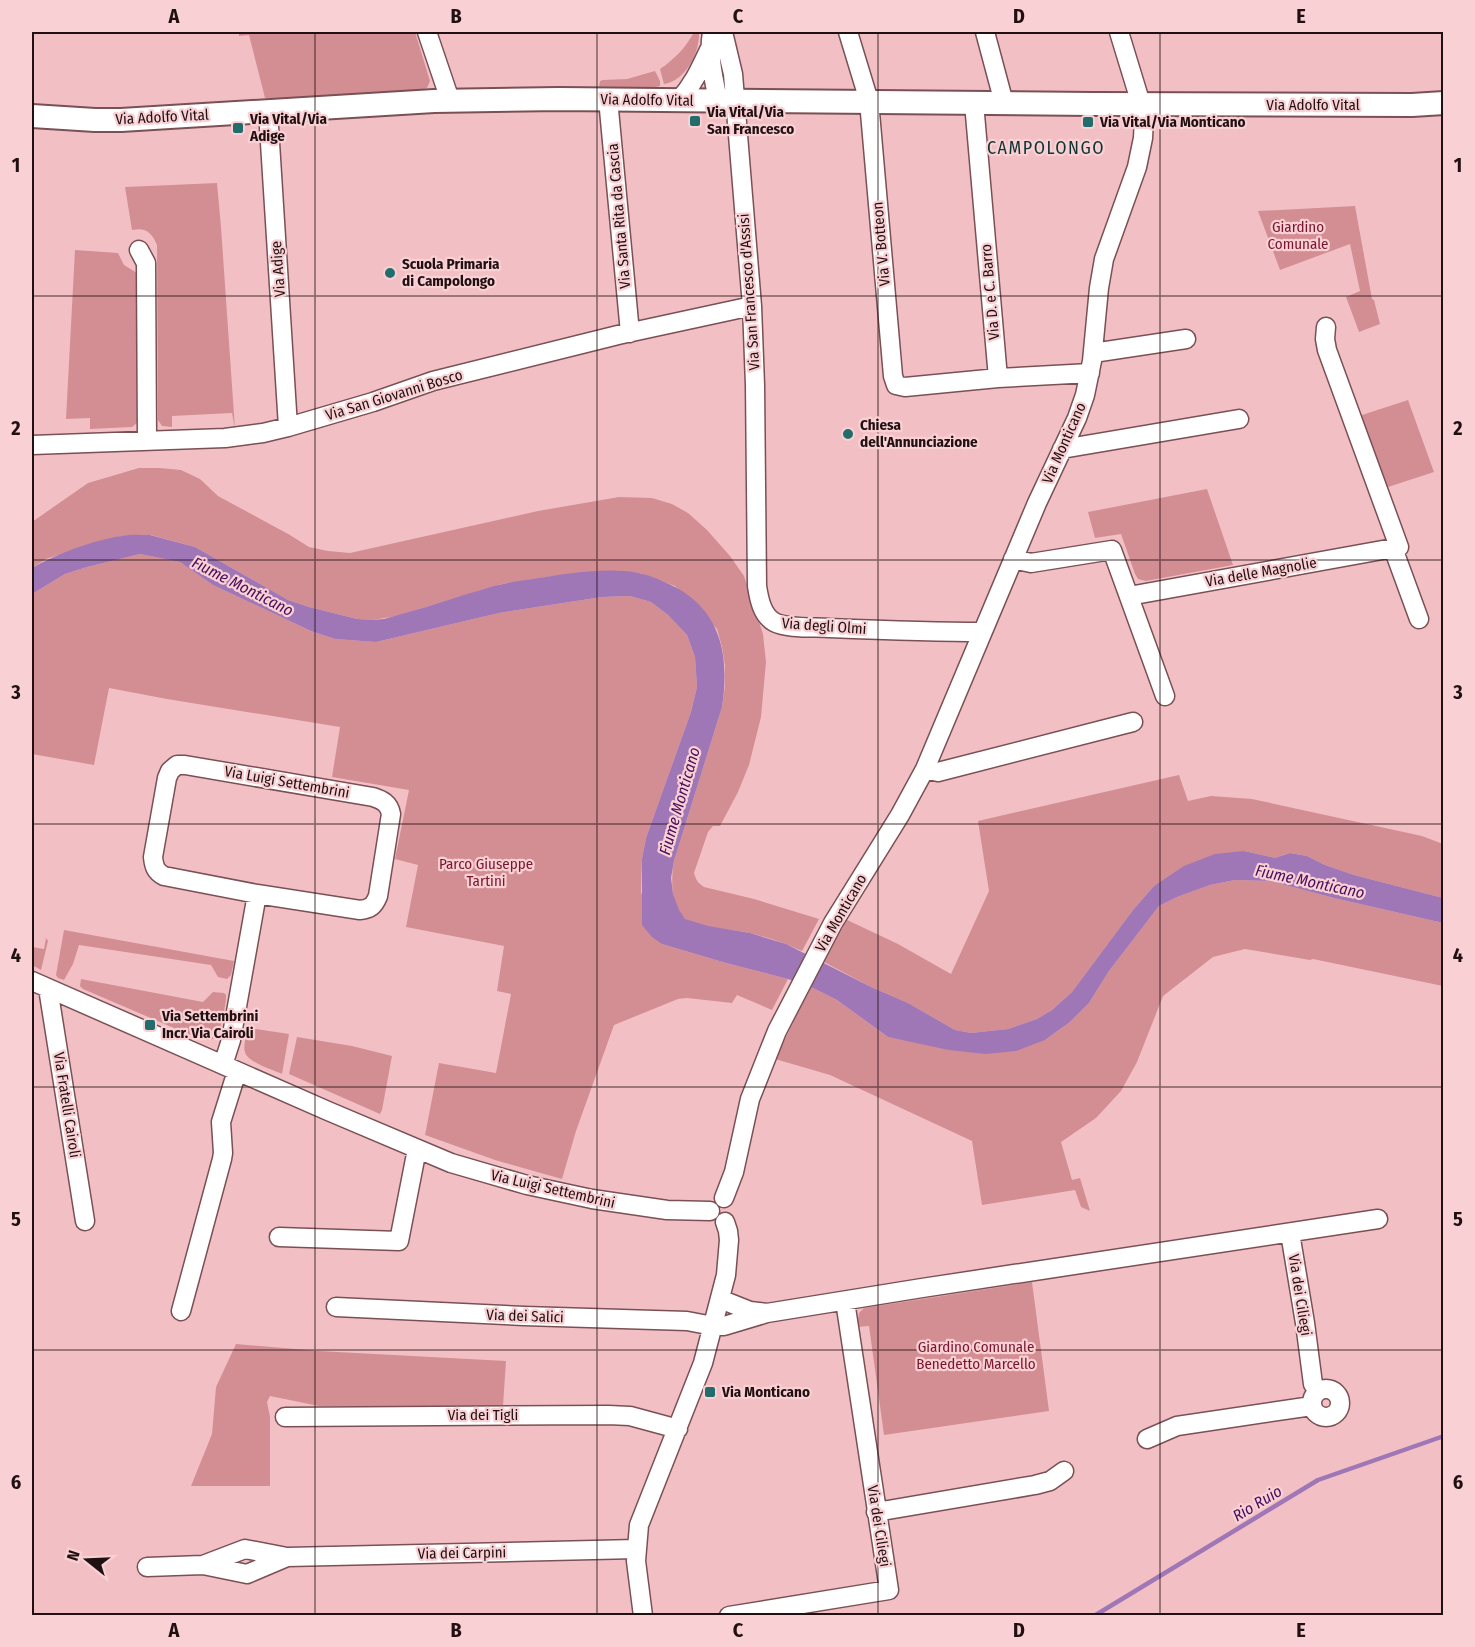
<svg xmlns="http://www.w3.org/2000/svg" width="1475" height="1647" viewBox="0 0 1475 1647" font-family="'Fira Sans Condensed',sans-serif">
  <style>
    .green { fill: #d38e94 }
    .water { fill: #9f76b6 }
    .lines { fill: none; stroke-linecap: round; stroke-linejoin: round }
    .stream { stroke: #9f76b6; stroke-width: 4.5 }
    .minor-casing { stroke: #7a5054; stroke-width: 21 }
    .tertiary-casing { stroke: #7a5054; stroke-width: 26 }
    .minor { stroke: #fff; stroke-width: 18 }
    .tertiary { stroke: #fff; stroke-width: 22 }
    .grid { fill: none; stroke: #211012; stroke-width: 1.5; stroke-opacity: 0.55 }
    .poi-dot { fill: #226d6c; stroke: #f9d0d3; stroke-width: 2 }
    .labels { text-anchor: middle; stroke-width: 4.5; stroke-linejoin: round; paint-order: stroke }
    .street-label { font-size: 15px; fill: #211012; stroke: #f9d0d3 }
    .poi-label { font-size: 15px; font-weight: bold; fill: #211012; stroke: #f9d0d3; text-anchor: start }
    .park-label { font-size: 15px; fill: #79152e; stroke: #f9d0d3 }
    .water-label { font-size: 16px; font-style: italic; fill: #450d5c; stroke: #f9d0d3 }
    .quarter-label { font-size: 18px; letter-spacing: 1.5px; fill: #0f3232; stroke: #f9d0d3 }
    .neatline { fill: none; stroke: #211012; stroke-width: 2 }
    .grid-label { font-size: 20px; text-anchor: middle; font-weight: bold; fill: #211012 }
  </style>
  <rect width="100%" height="100%" fill="#f2c0c4"/>
  <path class="green" d="M239,32H415L430,81L427,88L421,90L271,99L265,98L249,35L239,36Z
    M694,32H699C700,52 686,81 664,84L660,69C675,59 686,47 694,32Z
    M655,71L660,81V86L655,87H599L600,81L603,80L627,79Z
    M217,183L221,227L235,429L232,413L172,416V427L162,426L158,420L157,245C152,233 146,227 132,230L125,187Z
    M1355,206L1372,299L1374,300L1380,324L1359,332L1346,297L1360,291L1350,244L1280,270L1258,211Z
    M75,250L118,253L124,265L137,273L138,419L137,423L132,427L90,429V418L66,419Z
    M1408,400L1434,472L1385,488L1359,416Z
    M139,468H160L181,470L200,479L218,496L290,535L309,547L328,551L350,553L538,511L619,497L652,498L672,504L688,513L707,530L730,556L744,576L763,634L766,662L761,717L749,765L738,792L720,826H713L708,832L694,873C696,880 698,883 704,887L754,899L819,919L802,951C785,943 767,937 749,933C733,929 697,928 685,919C670,908 671,877 674,861L722,707L725,686V666L722,647L717,629L675,586L640,573L606,571L561,575L502,584L396,616L373,620L357,619L309,607L288,600L195,547L151,535L122,536L102,541L46,559L32,568V522L88,483Z
    M1207,489L1233,565L1146,581L1138,579L1135,574L1121,534L1095,538L1088,512Z
    M140,554L180,562L213,585L311,631L335,639L376,642L499,613L602,597L630,596L651,602L668,615L687,635L695,657L697,687L691,712L646,838L642,859L641,892L662,944L726,963L788,979L772,1010L737,995L732,1003L687,998L678,999L614,1025L576,1131L562,1179L495,1160L425,1135L439,1063L496,1073L511,994L497,991L504,946L406,927L418,865L395,859L409,790L332,777L340,727L167,699L109,688L94,765L32,754V594L65,574L87,567Z
    M1179,775L1188,801L1211,796L1252,799L1422,836L1443,844V898L1354,875L1325,865L1307,856L1290,853L1275,858L1244,851L1154,886L1133,910L1072,992L1052,1010L1037,1019L1008,1029L971,1033L955,1030L908,1003L871,987L824,962L845,919L898,944L951,974L989,891L978,821Z
    M1235,880L1270,881L1334,898L1443,923V986L1313,959L1310,960L1245,949L1213,957L1163,996L1137,1062L1121,1091L1096,1118L1061,1142L1072,1180L1080,1178L1090,1211L1081,1207L1075,1190L982,1205L972,1141L830,1075L775,1059L811,987L837,1000L888,1037L905,1040H1045L1070,1022L1089,1003L1109,971L1159,906L1177,897L1210,885Z
    M64,930L234,961L231,975L227,979L218,977L211,965L79,945L73,964L64,980L58,978L56,975Z
    M46,938L48,941L41,970L32,965V947L44,949Z
    M81,979L203,1002L213,992L224,993L226,995C226,1003 224,1012 222,1020C218,1039 214,1044 195,1037L83,989L80,986Z
    M256,1029L289,1034L282,1074C273,1070 247,1062 245,1052C243,1046 246,1038 247,1032Z
    M297,1037L352,1046L392,1056L382,1110L380,1114L289,1074Z
    M1032,1282L1049,1411L884,1435L869,1326L857,1327L859,1313L864,1308Z
    M236,1344L319,1351L506,1361L503,1406H319L270,1396L267,1402L270,1417V1486H191L212,1434L216,1387Z"/>
  <path class="water" d="M150,535L195,547L288,600L309,607L357,619L373,620L384,619C412,611 440,603 467,594C479,591 491,586 503,584C514,581 527,580 539,578C571,573 607,567 639,573C649,575 660,580 669,584C721,608 730,655 722,707L674,861L671,878L673,894L679,910L685,919L708,926L750,933L786,944L871,987L908,1003L955,1030L971,1033L1008,1029L1037,1019L1052,1010L1072,992L1133,910L1154,886L1184,866L1215,854L1244,851L1275,858L1290,853L1307,856L1325,865L1354,875L1443,898V923L1334,898L1270,881L1235,880L1210,885L1177,897L1159,906L1109,971L1089,1003L1070,1022L1045,1040L1016,1051L985,1054L949,1050L888,1037L837,1000L811,987L788,979L726,963L662,944L652,937L642,925V859L646,838L691,712L697,687L695,657L687,635L668,615L651,602L630,596L602,597L499,613L376,642L335,639L311,631L213,585L180,562L140,554L87,567L65,574L32,594V568C56,554 94,540 122,536C131,534 141,535 150,535Z"/>
  <g class="lines">
    <path class="stream" d="M1094,1616L1318,1480L1444,1436"/>
    <defs>
      <path id="minor" d="M427,32L450,100
        M712,32C708,56 713,76 718,100
        M723,32L733,74L752,306L755,385L757,586C759,599 762,615 774,622C787,629 814,627 829,628C880,630 931,632 982,632
        M848,32L869,101L893,376L896,385L905,387L998,378L974,103
        M985,32L1004,103
        M608,99L630,333
        M679,100C693,85 700,69 709,50
        M268,111L288,427
        M139,250L146,263L147,440
        M1093,353L1186,339
        M998,378L1090,373
        M32,445L225,438L263,433L288,427L373,402L433,381L618,335L752,306
        M1062,449L1239,419
        M1393,548L1419,619
        M1013,559L1031,563L1112,550L1165,696
        M1129,596L1399,547L1327,350L1325,339L1326,327
        M177,765H185L373,797C382,800 389,803 391,814L378,896C374,906 370,909 360,910L257,894L164,876C156,872 154,867 153,857L167,778L170,771Z
        M925,769L938,772L1133,722
        M32,981L328,1111L451,1163L527,1185L592,1199L667,1210L710,1211
        M48,988L85,1221
        M223,1065L231,1040L257,894
        M724,1198L734,1172L750,1099L777,1031L833,923L900,815L925,769L1037,503L1077,418L1085,395L1092,361L1099,288L1104,259L1137,167L1143,138L1144,118L1141,104L1119,32
        M1290,1233L1305,1323L1313,1384L1318,1391
        M279,1237L399,1241L417,1149
        M336,1307L524,1316L687,1321L713,1326H724L767,1313L750,1311L720,1299
        M181,1311L222,1159L223,1153L221,1122L237,1071
        M767,1313L922,1288L1378,1219
        M1312 1403a14 14 0 1 1 28 0a14 14 0 1 1-28 0Z
        M285,1417L608,1415L630,1416L678,1429
        M1147,1439L1177,1426L1312,1406
        M876,1512L1035,1485L1050,1481L1064,1471
        M287,1557L636,1549
        M147,1567L203,1565L247,1574L287,1557L245,1549L203,1565
        M643,1616L636,1561L639,1525L703,1363L726,1275L729,1240L728,1231L725,1222
        M729,1616L889,1590L845,1301"/>
      <path id="tertiary" d="M32,116L95,120H121L434,101L559,99L1093,104L1412,105L1444,103"/>
    </defs>
    <use href="#minor" class="minor-casing"/>
    <use href="#tertiary" class="tertiary-casing"/>
    <use href="#minor" class="minor"/>
    <use href="#tertiary" class="tertiary"/>
  </g>
  <path class="grid" d="M315,32V1616M597,32V1616M878,32V1616M1160,32V1616M32,296H1444M32,560H1444M32,824H1444M32,1087H1444M32,1350H1444"/>
  <g class="poi-dot">
    <rect x="689" y="115" width="12" height="12" rx="3"/>
    <rect x="1082" y="116" width="12" height="12" rx="3"/>
    <rect x="232" y="122" width="12" height="12" rx="3"/>
    <circle cx="390" cy="273" r="6"/>
    <circle cx="848" cy="434" r="6"/>
    <rect x="144" y="1019" width="12" height="12" rx="3"/>
    <rect x="704" y="1386" width="12" height="12" rx="3"/>
  </g>
  <g class="labels">
    <g class="street-label">
      <text transform="translate(647 100) rotate(1)" y="5">Via Adolfo Vital</text>
      <text x="1313" y="110">Via Adolfo Vital</text>
      <text transform="translate(162 117) rotate(-3)" y="5">Via Adolfo Vital</text>
      <text transform="translate(619 216) rotate(-95)" y="5">Via Santa Rita da Cascia</text>
      <text transform="translate(881 244) rotate(-95)" y="5">Via V. Botteon</text>
      <text transform="translate(278 269) rotate(-94)" y="5">Via Adige</text>
      <text transform="translate(749 292) rotate(-94)" y="5">Via San Francesco d'Assisi</text>
      <text transform="translate(990 292) rotate(-95)" y="5">Via D. e C. Barro</text>
      <text transform="translate(394 395) rotate(-17)" y="5">Via San Giovanni Bosco</text>
      <text transform="translate(1064 443) rotate(-66)" y="5">Via Monticano</text>
      <text transform="translate(1261 572) rotate(-10)" y="5">Via delle Magnolie</text>
      <text transform="translate(824 626) rotate(4)" y="5">Via degli Olmi</text>
      <text transform="translate(287 782) rotate(10)" y="5">Via Luigi Settembrini</text>
      <text transform="translate(841 913) rotate(-60)" y="5">Via Monticano</text>
      <text transform="translate(67 1105) rotate(81)" y="5">Via Fratelli Cairoli</text>
      <text transform="translate(553 1189) rotate(13)" y="5">Via Luigi Settembrini</text>
      <text transform="translate(1300 1295) rotate(81)" y="5">Via dei Ciliegi</text>
      <text transform="translate(525 1316) rotate(2)" y="5">Via dei Salici</text>
      <text x="483" y="1420">Via dei Tigli</text>
      <text transform="translate(879 1526) rotate(81)" y="5">Via dei Ciliegi</text>
      <text transform="translate(462 1553) rotate(-1)" y="5">Via dei Carpini</text>
    </g>
    <g class="poi-label">
      <text x="707" y="117">Via Vital/Via<tspan x="707" dy="17">San Francesco</tspan></text>
      <text x="250" y="124">Via Vital/Via<tspan x="250" dy="17">Adige</tspan></text>
      <text x="1100" y="127">Via Vital/Via Monticano</text>
      <text x="402" y="269">Scuola Primaria<tspan x="402" dy="17">di Campolongo</tspan></text>
      <text x="860" y="430">Chiesa<tspan x="860" dy="17">dell'Annunciazione</tspan></text>
      <text x="162" y="1021">Via Settembrini<tspan x="162" dy="17">Incr. Via Cairoli</tspan></text>
      <text x="722" y="1397">Via Monticano</text>
    </g>
    <g class="park-label">
      <text x="1298" y="232">Giardino<tspan x="1298" dy="17">Comunale</tspan></text>
      <text x="486" y="869">Parco Giuseppe<tspan x="486" dy="17">Tartini</tspan></text>
      <text x="976" y="1352">Giardino Comunale<tspan x="976" dy="17">Benedetto Marcello</tspan></text>
    </g>
    <g class="water-label">
      <text transform="translate(243 586) rotate(27)" y="6">Fiume Monticano</text>
      <text transform="translate(679 801) rotate(-74)" y="6">Fiume Monticano</text>
      <text transform="translate(1310 881) rotate(12)" y="6">Fiume Monticano</text>
      <text transform="translate(1257 1503) rotate(-31)" y="6">Rio Ruio</text>
    </g>
    <g class="quarter-label">
      <text x="1046" y="154">CAMPOLONGO</text>
    </g>
  </g>
  <rect width="1475" height="1647" fill="none" stroke="#f9d0d3" stroke-width="66"/>
  <g transform="translate(87 1560) rotate(288)" stroke="#f9d0d3" stroke-width="4.5" paint-order="stroke">
  <path d="M0-4.5L10 22L0 15L-10 22Z" fill="#211012"/>
  <text y="-9" font-size="16" font-weight="bold" text-anchor="middle" fill="#211012">N</text>
  </g>
  <rect x="33" y="33" width="1409" height="1581" class="neatline"/>
  <g class="grid-label">
    <text x="174" y="23">A</text>
    <text x="456" y="23">B</text>
    <text x="738" y="23">C</text>
    <text x="1019" y="23">D</text>
    <text x="1301" y="23">E</text>
    <text x="16" y="172">1</text>
    <text x="1458" y="172">1</text>
    <text x="16" y="435">2</text>
    <text x="1458" y="435">2</text>
    <text x="16" y="699">3</text>
    <text x="1458" y="699">3</text>
    <text x="16" y="962">4</text>
    <text x="1458" y="962">4</text>
    <text x="16" y="1226">5</text>
    <text x="1458" y="1226">5</text>
    <text x="16" y="1489">6</text>
    <text x="1458" y="1489">6</text>
    <text x="174" y="1637">A</text>
    <text x="456" y="1637">B</text>
    <text x="738" y="1637">C</text>
    <text x="1019" y="1637">D</text>
    <text x="1301" y="1637">E</text>
  </g>
</svg>
